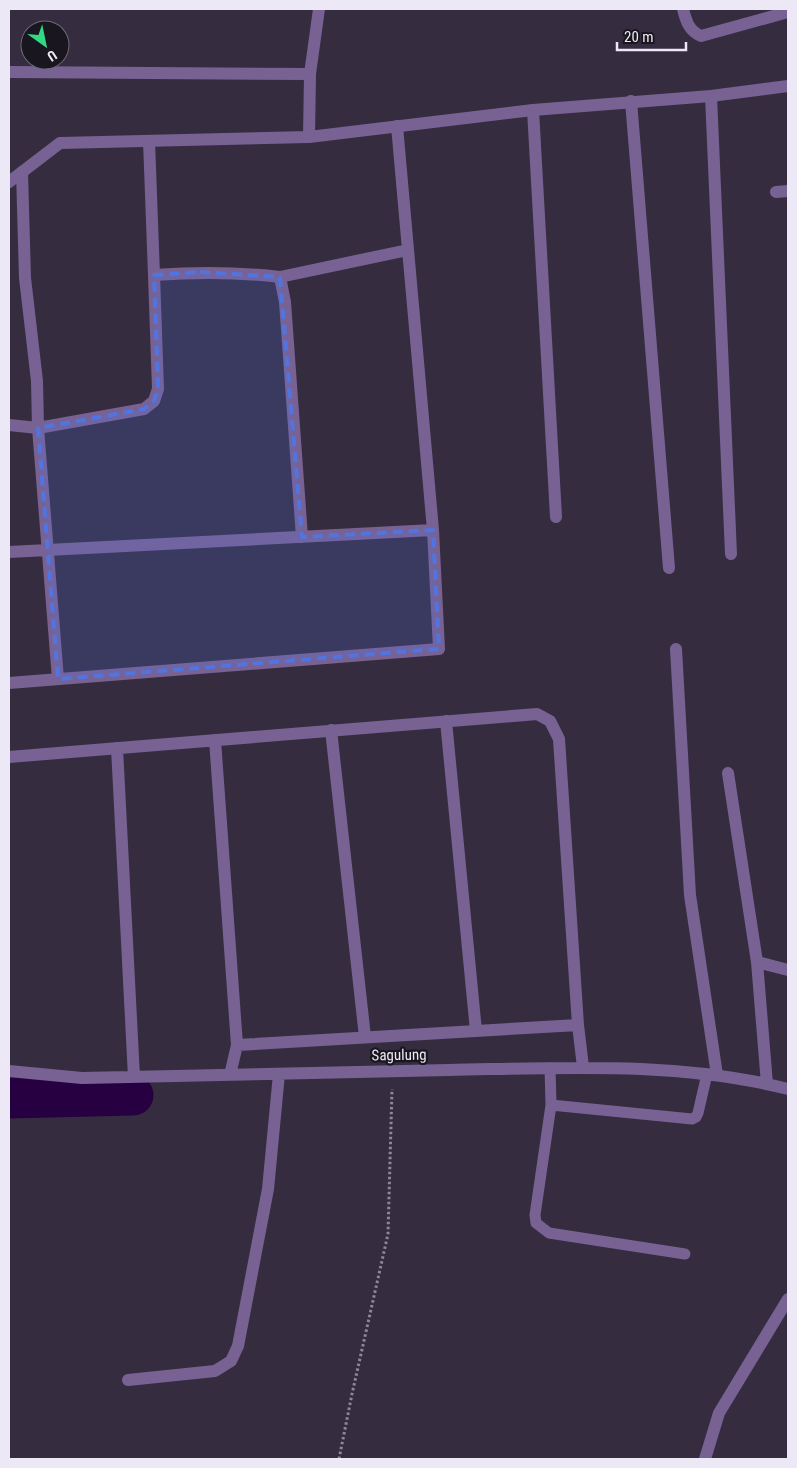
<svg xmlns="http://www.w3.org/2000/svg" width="797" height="1468" viewBox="0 0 797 1468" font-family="'Roboto Condensed',sans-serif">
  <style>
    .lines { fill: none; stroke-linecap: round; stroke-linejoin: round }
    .river { stroke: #270042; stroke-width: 41 }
    .path { stroke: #8e8798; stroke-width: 3; stroke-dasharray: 2.5 2.5; stroke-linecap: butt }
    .service { stroke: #786293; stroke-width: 11 }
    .minor { stroke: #786293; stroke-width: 12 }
    .tertiary { stroke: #786293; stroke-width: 12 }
    .marked { fill: #5174df; fill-opacity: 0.2; stroke: #5174df; stroke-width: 4; stroke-dasharray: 10 6; stroke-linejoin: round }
    .labels { text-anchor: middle; stroke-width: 4.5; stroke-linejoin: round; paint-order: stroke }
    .street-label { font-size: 15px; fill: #ede8f5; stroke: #1a1620 }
  </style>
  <rect width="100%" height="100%" fill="#352c40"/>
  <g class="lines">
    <path class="river" d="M9,1098L133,1095"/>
    <path class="path" d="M339,1459L352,1394L388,1234L392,1089"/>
    <path class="service" d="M550,1068L551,1105
      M685,1254L549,1233L536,1223L535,1215L551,1105L692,1119L696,1117L698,1113L707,1074"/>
    <path class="minor" d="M683,9C686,21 689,31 701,36L788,12
      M9,72L310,74
      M711,96L731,554
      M631,101L669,568
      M533,110L556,517
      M309,137L310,74L319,9
      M149,141L154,275C197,272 238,272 280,277L285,302L302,537
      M22,172L25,278L37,381L38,428L58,679
      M776,192L788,191
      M280,277L408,250
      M9,425L38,428L144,409L154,401L158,389L154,275
      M9,552L433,530
      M676,649L690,895L717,1075
      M9,683L439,649L433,530L397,126
      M446,721L476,1031
      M331,730L365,1037
      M215,740L237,1045L230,1075
      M117,748L134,1077
      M9,757L537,714L550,721L559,739L578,1025L583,1067
      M728,773L757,962L767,1084
      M757,962L788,970
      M237,1045L578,1025
      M9,1071L82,1078C204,1075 327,1073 449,1070C562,1068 678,1061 788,1089
      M128,1380L215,1371L231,1361L238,1346L268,1189L279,1074
      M705,1459L719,1413L788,1299"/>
    <path class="tertiary" d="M9,182L60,143L309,137L533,110L711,96L788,86"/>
  </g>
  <path class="marked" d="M200,272L280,277L302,537L433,530L439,649L58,679L38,428L144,409L154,401L158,389L154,275Z"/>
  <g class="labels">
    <g class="street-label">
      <text transform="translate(399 1055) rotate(-1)" y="5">Sagulung</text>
    </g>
  </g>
  <rect width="797" height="1468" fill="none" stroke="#ede8f5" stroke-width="20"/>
  <g transform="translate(45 45) rotate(147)"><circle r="24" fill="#1a1620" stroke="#6e6a75"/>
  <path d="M0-4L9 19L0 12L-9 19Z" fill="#32d882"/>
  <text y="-8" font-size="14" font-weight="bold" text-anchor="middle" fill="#ede8f5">U</text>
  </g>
  <path d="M617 42v8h69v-8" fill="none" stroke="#ede8f5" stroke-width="2.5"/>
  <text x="624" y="42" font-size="15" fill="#ede8f5" stroke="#1a1620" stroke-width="4" paint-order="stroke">20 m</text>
</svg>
